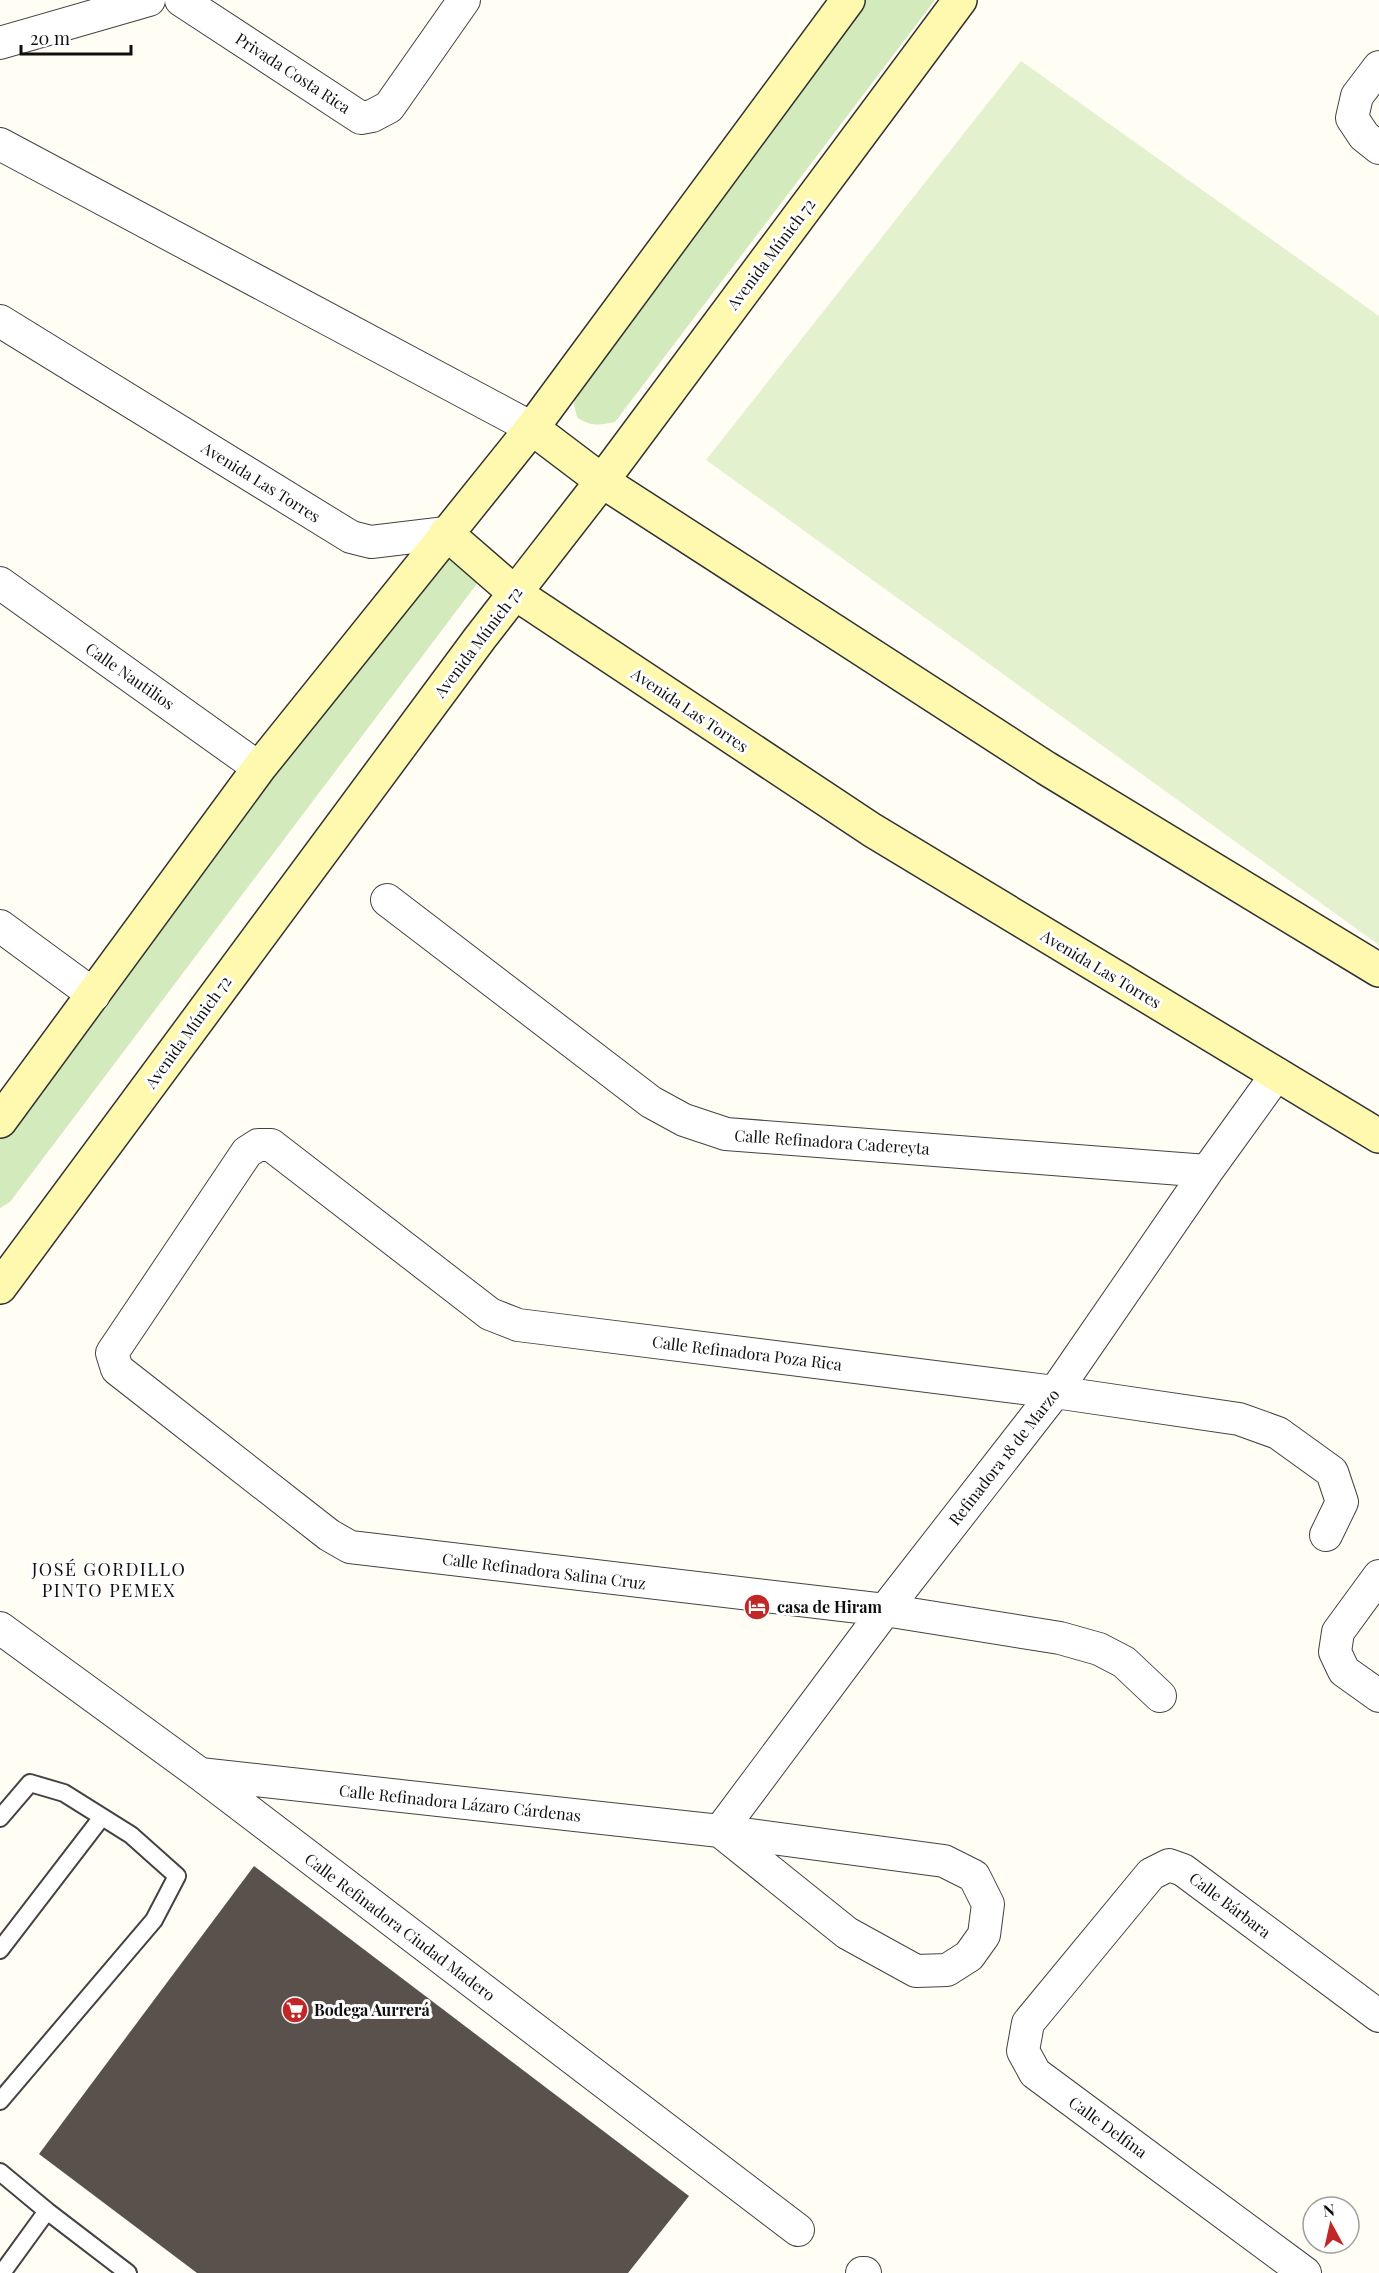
<svg xmlns="http://www.w3.org/2000/svg" width="1379" height="2273" viewBox="0 0 1379 2273" font-family="'Playfair Display',serif">
  <style>
    .green { fill: #d2eabc }
    .pitch { fill: #e4f1ce }
    .building { fill: #59524c }
    .lines { fill: none; stroke-linecap: round; stroke-linejoin: round }
    .lane-casing { stroke: #434343; stroke-width: 20 }
    .street-casing { stroke: #434343; stroke-width: 34 }
    .secondary-casing { stroke: #323232; stroke-width: 36 }
    .lane { stroke: #fff; stroke-width: 16 }
    .street { stroke: #fff; stroke-width: 32 }
    .secondary { stroke: #fef9af; stroke-width: 33 }
    .labels { text-anchor: middle; stroke-width: 6; stroke-linejoin: round; paint-order: stroke }
    .street-label { font-size: 16px; fill: #101010; stroke: #fff }
    .poi-label { font-size: 16px; font-weight: bold; fill: #101010; stroke: #fff; text-anchor: start }
    .neighbourhood-label { font-size: 18px; letter-spacing: 1.5px; fill: #101010; stroke: #fff }
  </style>
  <rect width="100%" height="100%" fill="#fffdf4"/>
  <path class="green" d="M862,0H935L615,422C599,425 590,427 577,417L574,405L577,385Z
    M446,552L479,578L476,585L10,1202L0,1208V1117Z"/>
  <path class="pitch" d="M1021,61L1379,316V945L706,460Z"/>
  <path class="building" d="M254,1866L689,2196L628,2273H197L39,2154Z"/>
  <g class="lines">
    <defs>
      <path id="lane" d="M0,1818L30,1783L64,1793L131,1835L177,1876L154,1920L0,2101
        M0,1950L102,1817
        M0,2172L47,2211L128,2273
        M2,2273L47,2211"/>
      <path id="street" d="M181,0L361,118L372,116L389,107L464,0
        M0,43L149,0
        M1379,67L1357,96L1352,118L1364,136L1379,148
        M0,144L532,428
        M0,321L351,537L371,542L446,533
        M0,583L259,768
        M387,900L651,1102L684,1120L726,1134L1207,1171
        M0,926L94,995
        M1379,1576L1338,1632L1335,1652L1344,1671L1379,1696
        M0,1628L200,1774L798,2230
        M1160,1696L1124,1662L1099,1649L1060,1638L885,1610L350,1547L329,1535L117,1369L112,1353L247,1152L258,1145H271L490,1314L518,1325L1055,1392L1239,1419L1278,1433L1332,1472L1342,1502L1326,1535
        M200,1774L720,1831L944,1861L974,1876L988,1904L984,1935L969,1956L947,1970L916,1971L847,1933L720,1831L885,1610L1055,1392L1207,1171L1277,1074
        M862,2273H865
        M1305,2273L1035,2073L1023,2051L1028,2023L1151,1874L1169,1865L1183,1870L1379,2016"/>
      <path id="secondary" d="M532,428L602,481L1046,768L1379,970
        M446,533L515,593L872,830L1379,1136
        M0,1121L259,768L532,428L848,0
        M0,1287L480,638L602,481L960,0"/>
    </defs>
    <use href="#lane" class="lane-casing"/>
    <use href="#street" class="street-casing"/>
    <use href="#secondary" class="secondary-casing"/>
    <use href="#lane" class="lane"/>
    <use href="#street" class="street"/>
    <use href="#secondary" class="secondary"/>
  </g>
  <defs>
    <symbol id="hotel-disc" viewBox="-11 -11 22 22"><circle r="9.5" fill="#c22727" stroke="#fff"/><path d="M-6-4.5h1.5V1H6V5H4.5V3h-9V5H-6ZM-4 0a1.8 1.8 0 1 1 3.6 0ZM.5 0V-2.5h3Q6-2.5 6 0Z" fill="#fff"/></symbol>
    <symbol id="supermarket-disc" viewBox="-11 -11 22 22"><circle r="9.5" fill="#c22727" stroke="#fff"/><path d="M-6-5.5h2.5l.6 2H6L4.5 2H-2.5L-4.4-4H-6ZM-1.5 3.2a1.3 1.3 0 1 0 .1 0ZM3 3.2a1.3 1.3 0 1 0 .1 0Z" fill="#fff"/></symbol>
  </defs>
  <g fill-rule="evenodd">
    <use href="#hotel-disc" x="742" y="1592" width="30" height="30"/>
    <use href="#supermarket-disc" x="280" y="1995" width="30" height="30"/>
  </g>
  <g class="labels">
    <g class="street-label">
      <text transform="translate(293 73) rotate(33)" y="6">Privada Costa Rica</text>
      <text transform="translate(771 254) rotate(-53)" y="6">Avenida Múnich 72</text>
      <text transform="translate(261 482) rotate(32)" y="6">Avenida Las Torres</text>
      <text transform="translate(478 642) rotate(-53)" y="6">Avenida Múnich 72</text>
      <text transform="translate(130 676) rotate(35)" y="6">Calle Nautilios</text>
      <text transform="translate(690 710) rotate(34)" y="6">Avenida Las Torres</text>
      <text transform="translate(1101 969) rotate(31)" y="6">Avenida Las Torres</text>
      <text transform="translate(188 1032) rotate(-54)" y="6">Avenida Múnich 72</text>
      <text transform="translate(832 1142) rotate(4)" y="6">Calle Refinadora Cadereyta</text>
      <text transform="translate(747 1353) rotate(7)" y="6">Calle Refinadora Poza Rica</text>
      <text transform="translate(1004 1457) rotate(-52)" y="6">Refinadora 18 de Marzo</text>
      <text transform="translate(544 1571) rotate(7)" y="6">Calle Refinadora Salina Cruz</text>
      <text transform="translate(460 1803) rotate(6)" y="6">Calle Refinadora Lázaro Cárdenas</text>
      <text transform="translate(1230 1905) rotate(37)" y="6">Calle Bárbara</text>
      <text transform="translate(400 1927) rotate(37)" y="6">Calle Refinadora Ciudad Madero</text>
      <text transform="translate(1108 2127) rotate(36)" y="6">Calle Delfina</text>
    </g>
    <g class="poi-label">
      <text x="777" y="1613">casa de Hiram</text>
      <text x="314" y="2016">Bodega Aurrerá</text>
    </g>
    <g class="neighbourhood-label">
      <text x="109" y="1576">JOSÉ GORDILLO<tspan x="109" dy="21">PINTO PEMEX</tspan></text>
    </g>
  </g>
  <g transform="translate(1331 2225) rotate(352)"><circle r="28" fill="#ffffff" stroke="#9f9f9f" stroke-width="1.5"/>
  <path d="M0-4.5L10 22L0 15L-10 22Z" fill="#c22727"/>
  <text y="-9" font-size="16" font-weight="bold" text-anchor="middle" fill="#101010">N</text>
  </g>
  <path d="M21 45v9h110v-9" fill="none" stroke="#101010" stroke-width="3"/>
  <text x="30" y="45" font-size="18" fill="#101010" stroke="#ffffff" stroke-width="4.5" paint-order="stroke">20 m</text>
</svg>
